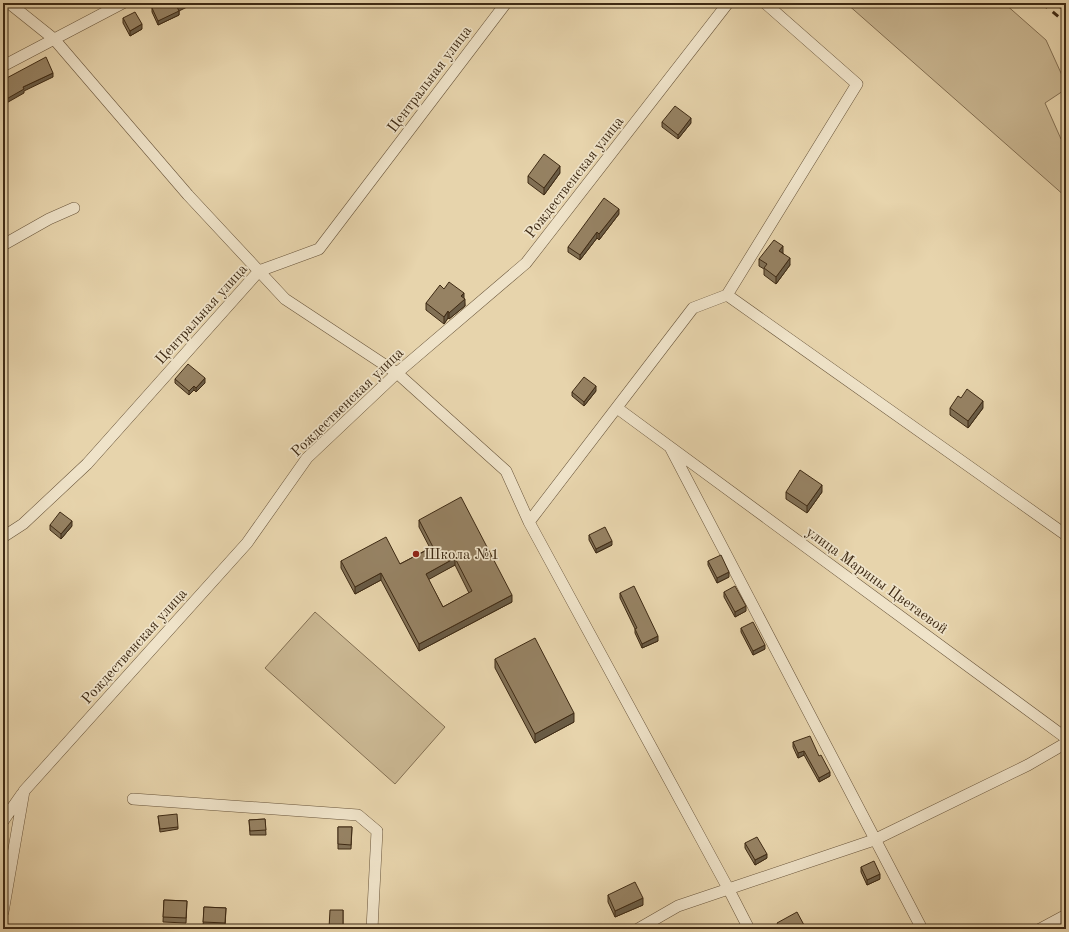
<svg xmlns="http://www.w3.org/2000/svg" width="1069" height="932" viewBox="0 0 1069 932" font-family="'Old Standard TT',serif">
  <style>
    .green { fill: #cab792; stroke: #847053 }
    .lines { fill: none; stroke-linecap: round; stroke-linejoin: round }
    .minor-casing { stroke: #68543a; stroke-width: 12 }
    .minor { stroke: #efe3c9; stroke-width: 11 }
    .rail { stroke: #3e2a14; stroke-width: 3; stroke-dasharray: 7 7; stroke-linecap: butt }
    .wall { fill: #817055; stroke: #3e2a14; fill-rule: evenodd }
    .shaded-wall { fill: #695b45; stroke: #3e2a14 }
    .building { fill: #968263; stroke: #3e2a14; fill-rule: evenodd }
    .poi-dot { fill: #8f2418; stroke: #efe3c9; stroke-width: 1.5 }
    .labels { text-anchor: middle; stroke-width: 3.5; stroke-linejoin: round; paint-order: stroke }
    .street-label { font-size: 15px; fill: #3e2a14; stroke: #efe3c9 }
    .poi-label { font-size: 15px; fill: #3e2a14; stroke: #efe3c9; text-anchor: start }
  </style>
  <rect width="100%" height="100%" fill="#e7d4ac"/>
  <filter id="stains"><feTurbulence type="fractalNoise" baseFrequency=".005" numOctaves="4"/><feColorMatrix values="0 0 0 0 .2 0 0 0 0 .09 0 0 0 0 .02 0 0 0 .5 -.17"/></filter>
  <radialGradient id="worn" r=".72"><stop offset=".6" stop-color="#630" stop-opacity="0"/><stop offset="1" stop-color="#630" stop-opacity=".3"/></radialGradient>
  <path class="green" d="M846,3H1004L1046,40L1066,84V89L1045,103L1061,139L1066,143V197Z
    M315,612L445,727L395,784L265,668Z"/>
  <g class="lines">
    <defs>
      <path id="minor" d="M9,3L54,39L188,195L285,299L397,373L506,471L529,522
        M3,66L123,3
        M3,245L49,219L74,208
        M727,295L857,84L765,3
        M617,408L1066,738
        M671,449L922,929
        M3,537L23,524L87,464L259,271L319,249L506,3
        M133,799L358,815L377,831L372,929
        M3,821L22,794
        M3,912L24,791L247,543L307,458L397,373L526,263L728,3
        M638,929L678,906L874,840L1028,765L1066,743
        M749,929L729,890L529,522L693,308L727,295L1066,535
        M1040,929L1066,915"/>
    </defs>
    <use href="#minor" class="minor-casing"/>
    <use href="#minor" class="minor"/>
    <path class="rail" d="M1042,3L1066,23
      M1056,3L1066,12"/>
  </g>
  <path class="wall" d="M152,8L179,11V15L158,25L152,12Z
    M123,18L142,29L130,36L123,23Z
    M662,122L691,123L678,139L662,127Z
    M560,173L544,195L528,183V176Z
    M619,214L599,240L597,238L580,260L568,252V247Z
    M783,253L790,265L776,284L764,275V269L759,266V259Z
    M444,289L464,298L465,306L449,319L448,318L444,324L426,310V303Z
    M175,379L205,383L196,392L194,390L189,395L175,383Z
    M596,391L584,406L572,396V392Z
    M961,398L983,408L968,428L950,415V408Z
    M786,492H822L807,513L786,499Z
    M419,520L512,602L419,651L381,580L355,594L341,568V561L400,564L430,548L419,527ZM455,565L469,593L443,607L428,579Z
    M50,525L72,526L61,539L50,530Z
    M589,535L612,545L596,553L589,540Z
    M708,561L729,577L717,583L708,565Z
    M724,592L746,611L735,617L724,597Z
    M620,593L658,641L642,648L635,633V629L620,598Z
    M741,628L765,649L753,655L741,632Z
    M495,659L574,722L535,743L495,668Z
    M793,742L819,756L830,776L819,782L804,755L798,758L793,747Z
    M158,816L178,827V829L160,832Z
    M265,819L266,835H250L249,820Z
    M338,827H352L351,849H338Z
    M745,843L767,858L755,865L745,848Z
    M861,867L880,879L867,885L861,872Z
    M608,895L643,905L615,917L608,902Z
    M164,900L187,901L186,923L163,922Z
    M204,907L226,908L225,928L203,927Z
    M343,910V929H329V928Z"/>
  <path class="shaded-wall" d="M185,3H195L179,11V15L158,25V21L177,7Z
    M142,24V29L130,36V31Z
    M53,73V77L24,91V93L3,105V101L23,87Z
    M691,118V123L678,139V135Z
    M560,166V173L544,195V188Z
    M619,209V214L599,240V234Z
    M597,232V238L580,260V255Z
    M783,246V253L779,251Z
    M790,258V265L776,284V277Z
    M464,293V299H465V306L449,319V313Z
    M448,311V318L444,324V317Z
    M205,378V383L196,392V388Z
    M194,386V390L189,395V391Z
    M596,386V391L584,406V402Z
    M983,401V408L968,428V421Z
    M822,485V492L807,513V506Z
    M72,521V526L61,539V534Z
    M612,541V545L596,553V549Z
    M455,558V565L426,581V574Z
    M729,572V577L717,583V578Z
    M381,573V580L355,594V587Z
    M512,595V602L419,651V644Z
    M746,606V611L735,617V612Z
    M658,636V641L642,648V644Z
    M765,645V649L753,655V651Z
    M574,713V722L535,743V734Z
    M804,751V755L798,758V753Z
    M830,772V776L819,782V778Z
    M767,854V858L755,865V860Z
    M880,874V879L867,885V880Z
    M643,898V905L615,917V911Z
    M804,925V928L801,929H796Z"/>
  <path class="building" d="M162,3H185L177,7L179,11L158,21L152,8Z
    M135,12L142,24L130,31L123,18Z
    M46,57L53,73L23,87L24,89L3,101V80Z
    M675,106L691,118L678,135L662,122Z
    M544,154L560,166L544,188L528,176Z
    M604,198L619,209L599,234L597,232L580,255L568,247Z
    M774,240L783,246L779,251L790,258L776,277L764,268L767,264L759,259Z
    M449,282L464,293L461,296L465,299L449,313L448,311L444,317L426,303L440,285L444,289Z
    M188,364L205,378L196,388L194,386L189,391L175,379Z
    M584,377L596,386L584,402L572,392Z
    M967,389L983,401L968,421L950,408L958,396L961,398Z
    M800,470L822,485L807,506L786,492Z
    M461,497L512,595L419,644L381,573L355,587L341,561L386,537L400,564L433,547L419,520ZM455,558L472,591L443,607L426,574Z
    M60,512L72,521L61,534L50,525Z
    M605,527L612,541L596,549L589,535Z
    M721,555L729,572L717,578L708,561Z
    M634,586L658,636L642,644L635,629L637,628L620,593Z
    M735,586L746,606L735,612L724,592Z
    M753,622L765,645L753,651L741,628Z
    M535,638L574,713L535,734L495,659Z
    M810,736L819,756L821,755L830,772L819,778L804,751L798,753L793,742Z
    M177,814L178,827L160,829L158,816Z
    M265,819L266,830L250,831L249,820Z
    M338,827H352L351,845L338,844Z
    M757,837L767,854L755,860L745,843Z
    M874,861L880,874L867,880L861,867Z
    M635,882L643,898L615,911L608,895Z
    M164,900L187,901L186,918L163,917Z
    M204,907L226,908L225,923L203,922Z
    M330,910H343V928H329Z
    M797,912L804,925L796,929H780L777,923Z"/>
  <circle class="poi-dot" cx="416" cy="554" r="4"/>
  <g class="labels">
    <g class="street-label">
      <text transform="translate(429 79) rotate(-53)" y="5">Центральная улица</text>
      <text transform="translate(574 177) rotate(-52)" y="5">Рождественская улица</text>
      <text transform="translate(201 314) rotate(-48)" y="5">Центральная улица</text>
      <text transform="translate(347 402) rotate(-44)" y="5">Рождественская улица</text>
      <text transform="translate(877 580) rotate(36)" y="5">улица Марины Цветаевой</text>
      <text transform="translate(134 646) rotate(-48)" y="5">Рождественская улица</text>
    </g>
    <g class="poi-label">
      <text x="424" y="559">Школа №1</text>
    </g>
  </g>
  <rect width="1069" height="932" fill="none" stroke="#e7d4ac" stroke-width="16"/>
  <rect x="4" y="4" width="1061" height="924" fill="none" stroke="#3e2a14" stroke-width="2"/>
  <rect x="8" y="8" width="1053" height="916" fill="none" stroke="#3e2a14"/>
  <rect width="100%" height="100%" filter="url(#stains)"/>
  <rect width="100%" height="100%" fill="url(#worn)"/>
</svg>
